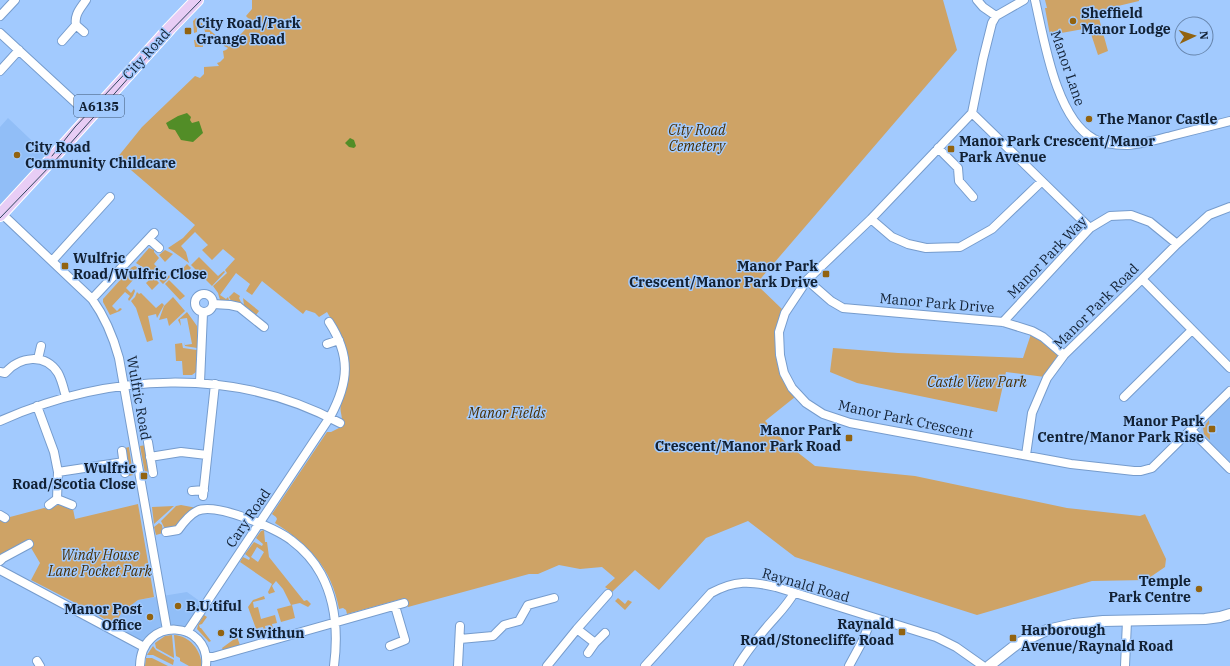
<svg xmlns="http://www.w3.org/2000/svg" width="1230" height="666" viewBox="0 0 1230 666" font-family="'IBM Plex Serif',serif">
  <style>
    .built { fill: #91bef7 }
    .green { fill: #cea366; fill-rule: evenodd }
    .water { fill: #528d27 }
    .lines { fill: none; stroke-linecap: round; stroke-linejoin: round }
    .minor-casing { stroke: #769ccd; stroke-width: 10 }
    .tertiary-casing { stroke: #769ccd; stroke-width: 12 }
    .primary-casing { stroke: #fff; stroke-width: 14 }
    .minor { stroke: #fff; stroke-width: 8 }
    .tertiary { stroke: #fff; stroke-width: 10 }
    .primary { stroke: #e8cdf5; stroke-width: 12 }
    .tram { stroke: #30455f; stroke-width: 1 }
    .poi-dot { fill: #926310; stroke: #a2cafe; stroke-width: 1.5 }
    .labels { text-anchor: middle; stroke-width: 3; stroke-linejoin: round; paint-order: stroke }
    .shield { fill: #a2cafe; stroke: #3d5471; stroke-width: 1 }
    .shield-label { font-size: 13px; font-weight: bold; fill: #122134 }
    .poi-label { font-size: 14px; font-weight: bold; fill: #122134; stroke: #a2cafe; text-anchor: start }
    .street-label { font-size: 14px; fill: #122134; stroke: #a2cafe }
    .park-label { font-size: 14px; font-style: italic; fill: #492e00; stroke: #a2cafe }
  </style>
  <rect width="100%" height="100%" fill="#a2cafe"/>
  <path class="built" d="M8,118L48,156L0,208V127Z
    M1230,394V463L1202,436L1200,431L1206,420Z
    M187,592L201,602L189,625L187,627L169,625L159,628L144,640L138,641L113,627L122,612L138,600Z"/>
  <path class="green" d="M252,0H943L957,50L756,284L783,310L775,354L795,397L765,421L787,444L815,466L915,476L1067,508L1140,516L1145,514L1166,559L1165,567L1146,580L1092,581L977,615L795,557L748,521L706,538L659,590L635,570L612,592L605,587L615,578L602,567L580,569L559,565L538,574H529L408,607L405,598L347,614L346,610L343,608L339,609C332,568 308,544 275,523L277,519L276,517L272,514L327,432H331L341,427C344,416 339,413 341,405C342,396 347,388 348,378C351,353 339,333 327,312L319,317L315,313L306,310L303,314L262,281L252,295L246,291L250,284L236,273L220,295L226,299L228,297L229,300H220L218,293L213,286L227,273L225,270L235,259L223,249L212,260L202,250L208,245L195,232L181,246L186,252L189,263L168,248L183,238L195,225L117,158L142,127L195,76L200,78L204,74V67L219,66L217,63L220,62L224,58L223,51L226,50L228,48L224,46V44H221V41H218V39H216L215,37H213V34H210V32H205L204,26L197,27V32L194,33L193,21L196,18L229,47L252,22L246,16L252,9Z
    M1045,0H1139V1L1097,11L1108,51L1098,55L1089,28L1050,35L1045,8H1047Z
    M202,39L203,47H195L194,40Z
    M149,248L154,250V252L159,258L154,264L167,277L174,271L175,272L163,284L152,273L136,263Z
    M165,250L173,254L165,262L159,255Z
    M199,257L218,276L224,271L225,272L212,286L191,265Z
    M187,264L191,268L181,278L177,274Z
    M135,266L140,269V272L126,288L131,293L134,289L135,291L133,296L129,301L128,299L130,296L125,292L112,306L117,311L120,308L122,309L120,311L110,315L103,302V299L132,267Z
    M153,276L159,283L152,290L146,283Z
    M169,280L185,296L180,300L165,284Z
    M137,292L139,294L141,293L156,308L162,303L164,305L157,318L156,314L148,316L153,340L147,342L136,308L131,301L135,297Z
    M234,292L240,296L239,298L242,304L231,301L229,297Z
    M173,297L185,311L169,326L167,318L159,320L164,306Z
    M243,298L259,311L256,315L244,305Z
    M187,312L197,326V348L185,346L184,342L185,345L192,344L187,318L180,319L181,326L178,320Z
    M1031,334L1057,353V360L1045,377L1006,372L997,412L857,383L830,372L833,348L898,353L1023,358Z
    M182,343L183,348L197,350L196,372L192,375H183L182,361H176L175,344Z
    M1209,420L1210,440L1204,434L1203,428Z
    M146,445L151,472L145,473L140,446Z
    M129,447L133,475L129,476L125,448Z
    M60,504L73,509L75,519L138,504L154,597L138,600L122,612L114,625L93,612L31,580L40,563L27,541L0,555V519L5,521L10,517L44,508L49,509Z
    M181,505L197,508L177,526L165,529L161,521L176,506Z
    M174,506L154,524L152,507Z
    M159,523L162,525L163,533L156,535L154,527Z
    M264,530L265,542H267L269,557L304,601L307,600L311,604L308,607L300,603L291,605L283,589L276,581L272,586L275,592L269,594L268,592L272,584L240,562L243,557L249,560L250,558L245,554L254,542L262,546L263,544L256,538L261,531ZM257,547L264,552L258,562L251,557Z
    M264,596L265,599L253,602L254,608L258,607L261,619L275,615L277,623L272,624L274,633H272L270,625L265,626L267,635H265L263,627L258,628L260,637H259L248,607L253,600Z
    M618,598L625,604L628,600L632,602L625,610L615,601Z
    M292,605L295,618L281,622L277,609Z
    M204,615L207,617L202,624L199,625L200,628H201L211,641L209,642L197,629L198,625Z
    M172,635L174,657V658L156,648L155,643L165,636Z
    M174,635C190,636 201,650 202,666H189L180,661V658L176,656Z
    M237,637L240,645L223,650L222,648Z
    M153,646L156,650L174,660L173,665L153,655H147Z
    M146,658H152L168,666H145Z"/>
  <path class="water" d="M187,113L191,117L190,120L192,123L199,121L203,133L193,142L181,140L175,130L169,129L166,123L178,116Z
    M350,138L354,140L356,146L354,148L349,147L345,143Z"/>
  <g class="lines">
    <defs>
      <path id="minor" d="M977,0L983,7L996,16
        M1024,0L996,16L992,23L983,59L972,113L871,219L807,280L785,313L779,332L780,355L784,373L792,388L806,403L823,414L850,423L1071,464L1134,471H1141L1152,468L1230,391
        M1035,0C1044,39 1056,119 1094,139C1103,144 1116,145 1127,145C1142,144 1156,140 1171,136C1191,131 1210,126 1230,121
        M0,16L15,0
        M84,32L76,25C74,14 81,8 86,0
        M0,33L90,116
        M62,41L76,25
        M0,71L19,50
        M972,113L1090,228
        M938,148L958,168L959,181L973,197
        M2,214L92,299C105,317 113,336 119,358L167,630
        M871,219L892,237L908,244L926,248L960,247L992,229L1041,182
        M149,239L159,248
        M52,261L110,197
        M1142,279L1230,368
        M807,280L831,301L843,308L1003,322L1032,331L1043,337L1064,355
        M195 303a9 9 0 1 1 18 0a9 9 0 1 1-18 0Z
        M92,299L154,233
        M213,304L230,305L239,307L264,327
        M1003,322L1090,228L1110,216L1131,215L1150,222L1177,244
        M327,344L339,340
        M38,359L41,346
        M0,372L5,373C20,356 45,353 58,373C62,380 64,390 66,397
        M200,382L203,313
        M1124,397L1192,330
        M37,406L54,452L58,472L124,462
        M0,421C108,373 234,366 340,423
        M1191,430L1230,469
        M148,442L153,473
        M122,451L125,473
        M1026,455L1032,413L1047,378L1064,355L1142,279L1177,244L1209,215L1230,207
        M150,457L181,452L207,455
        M192,491L204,490
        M203,496L215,384
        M57,499L58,472
        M49,505L57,499L72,505
        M0,515L5,518
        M166,532L178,530C183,523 189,515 197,511C215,502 276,528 291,540C303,549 314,561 321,574C336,602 338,635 334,666
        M0,561L3,558L29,544
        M0,570L144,647
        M577,629L595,643L605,633
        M187,632L330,417C349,382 351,356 329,322
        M460,639L493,636L504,625L519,621L528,605L554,598
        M390,646L405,640L395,606
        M588,653L595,643
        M206,657H213L404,603
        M37,661L40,666
        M140,666C141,615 211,620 206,666
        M458,666L460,626
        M547,666L577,629L608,594
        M645,666L711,593C735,580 750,581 776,587L936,637L956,647L983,666
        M738,666C746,652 756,640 766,628C776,616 787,606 794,593
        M849,666L862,642L872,618
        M1125,666L1127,621"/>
      <path id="tertiary" d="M989,666L1017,644L1047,630L1074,624L1103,621L1205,619L1220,617L1230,614"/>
      <path id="primary" d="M0,215L48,163L170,28L197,0"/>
    </defs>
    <use href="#minor" class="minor-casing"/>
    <use href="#tertiary" class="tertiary-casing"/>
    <use href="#primary" class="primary-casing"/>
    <use href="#minor" class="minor"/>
    <use href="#tertiary" class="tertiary"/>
    <use href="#primary" class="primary"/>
    <path class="tram" d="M52,156L75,127L133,65
      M0,218L53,163L162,40L201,0"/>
  </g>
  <g class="poi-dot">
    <circle cx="1073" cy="21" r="4"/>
    <rect x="184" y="27" width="8" height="8" rx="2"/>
    <circle cx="1089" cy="119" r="4"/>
    <rect x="947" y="145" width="8" height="8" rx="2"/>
    <circle cx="17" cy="155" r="4"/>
    <rect x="61" y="262" width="8" height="8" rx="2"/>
    <rect x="822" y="270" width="8" height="8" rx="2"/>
    <rect x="1208" y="425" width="8" height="8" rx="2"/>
    <rect x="845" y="434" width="8" height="8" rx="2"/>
    <rect x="140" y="472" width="8" height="8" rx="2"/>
    <circle cx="1199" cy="589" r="4"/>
    <circle cx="178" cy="606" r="4"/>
    <circle cx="150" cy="617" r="4"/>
    <rect x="898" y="628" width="8" height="8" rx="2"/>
    <circle cx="221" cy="633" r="4"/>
    <rect x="1009" y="634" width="8" height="8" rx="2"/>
  </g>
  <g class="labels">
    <rect class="shield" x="74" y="95" width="50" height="22" rx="3"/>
    <g class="shield-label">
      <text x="99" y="111">A6135</text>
    </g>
    <g class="poi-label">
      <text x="1081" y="18">Sheffield<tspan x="1081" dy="16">Manor Lodge</tspan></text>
      <text x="196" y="28">City Road/Park<tspan x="196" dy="16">Grange Road</tspan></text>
      <text x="1097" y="124">The Manor Castle</text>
      <text x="959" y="146">Manor Park Crescent/Manor<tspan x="959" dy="16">Park Avenue</tspan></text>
      <text x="25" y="152">City Road<tspan x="25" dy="16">Community Childcare</tspan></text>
      <text x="73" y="263">Wulfric<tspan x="73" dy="16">Road/Wulfric Close</tspan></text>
      <text x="818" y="271" text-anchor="end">Manor Park<tspan x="818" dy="16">Crescent/Manor Park Drive</tspan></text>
      <text x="1204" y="426" text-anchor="end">Manor Park<tspan x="1204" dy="16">Centre/Manor Park Rise</tspan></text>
      <text x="841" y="435" text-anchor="end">Manor Park<tspan x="841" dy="16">Crescent/Manor Park Road</tspan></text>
      <text x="136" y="473" text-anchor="end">Wulfric<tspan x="136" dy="16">Road/Scotia Close</tspan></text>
      <text x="1191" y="586" text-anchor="end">Temple<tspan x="1191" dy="16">Park Centre</tspan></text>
      <text x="186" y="611">B.U.tiful</text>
      <text x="142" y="614" text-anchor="end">Manor Post<tspan x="142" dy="16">Office</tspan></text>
      <text x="894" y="629" text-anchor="end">Raynald<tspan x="894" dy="16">Road/Stonecliffe Road</tspan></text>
      <text x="1021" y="635">Harborough<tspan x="1021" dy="16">Avenue/Raynald Road</tspan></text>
      <text x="229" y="638">St Swithun</text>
    </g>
    <g class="street-label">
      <text transform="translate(146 54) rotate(-48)" y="5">City Road</text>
      <text transform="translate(1068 68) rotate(71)" y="5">Manor Lane</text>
      <text transform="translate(1047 257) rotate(-46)" y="5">Manor Park Way</text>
      <text transform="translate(937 303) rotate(5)" y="5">Manor Park Drive</text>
      <text transform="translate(1096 306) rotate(-45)" y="5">Manor Park Road</text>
      <text transform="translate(139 398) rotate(80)" y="5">Wulfric Road</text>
      <text transform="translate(906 419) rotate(12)" y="5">Manor Park Crescent</text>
      <text transform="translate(248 518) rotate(-56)" y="5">Cary Road</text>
      <text transform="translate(806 585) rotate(16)" y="5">Raynald Road</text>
    </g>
    <g class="park-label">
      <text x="697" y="135">City Road<tspan x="697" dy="16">Cemetery</tspan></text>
      <text x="977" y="387">Castle View Park</text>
      <text x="507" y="418">Manor Fields</text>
      <text x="100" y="560">Windy House<tspan x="100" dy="16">Lane Pocket Park</tspan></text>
    </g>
  </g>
  <g transform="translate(1194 36) rotate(86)"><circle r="19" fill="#a2cafe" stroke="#6886ad"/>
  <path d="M0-3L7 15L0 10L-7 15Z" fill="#926310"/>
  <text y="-6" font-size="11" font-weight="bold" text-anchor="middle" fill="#122134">N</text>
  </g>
</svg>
